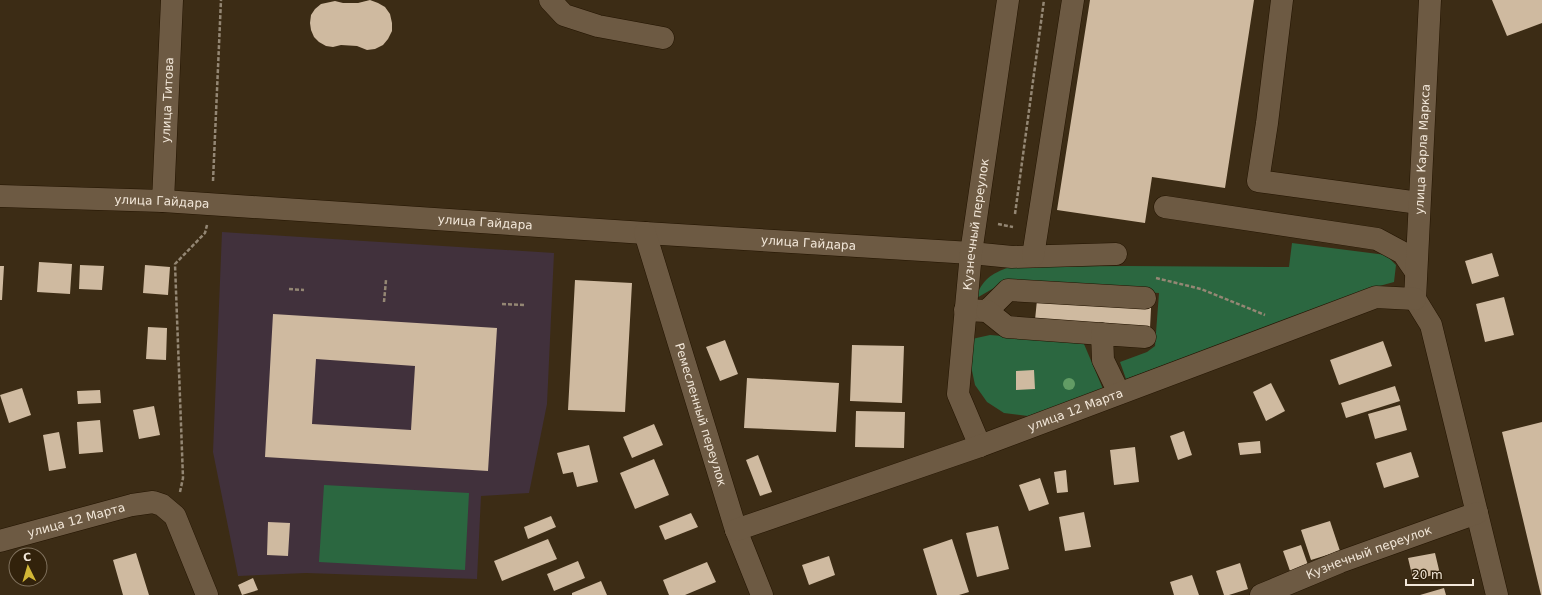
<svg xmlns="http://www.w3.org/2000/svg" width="1542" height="595" viewBox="0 0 1542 595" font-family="'DejaVu Sans',sans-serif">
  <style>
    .education { fill: #41313c }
    .green { fill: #2b6740 }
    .building { fill: #cfbaa0; fill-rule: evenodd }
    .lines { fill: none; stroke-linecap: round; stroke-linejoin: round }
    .minor-casing { stroke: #231400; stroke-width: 23 }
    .path { stroke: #948774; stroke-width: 2.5; stroke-dasharray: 4 2; stroke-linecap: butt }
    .minor { stroke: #6d5a43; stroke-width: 22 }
    .tree { fill: #629c65 }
    .labels { text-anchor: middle; stroke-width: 4; stroke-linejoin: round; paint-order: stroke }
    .street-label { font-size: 12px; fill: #f2e7d9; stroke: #32220b }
  </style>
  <rect width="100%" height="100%" fill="#3c2c15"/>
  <path class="education" d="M222,232L554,253L547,404L529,493L481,496L477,579L306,573L238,576L213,452Z"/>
  <path class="green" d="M1292,243L1386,255L1396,265L1394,282L1372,288L1126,379L1120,362L1147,352L1155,346L1159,293L1024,284L999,285L975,299C983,279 990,274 1010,267L1127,266L1289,267Z
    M990,335L1052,340L1084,344L1103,389L1028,416L1004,413L987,402L975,385L971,366L972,339Z
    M324,485L469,493L465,570L319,562Z"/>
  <path class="building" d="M370,0L378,3L385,7L390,14L392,23V31L388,39L383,45L375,49L367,50L357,46L341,45L333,47L326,46L319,42L314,37L311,30L310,23L311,15L315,9L321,4L335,1L343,3H358Z
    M1090,0H1254L1225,188L1152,177L1145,223L1057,210Z
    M1492,0H1542V23L1507,36Z
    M1492,253L1499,276L1472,284L1465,261Z
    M39,262L72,264L70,294L37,292Z
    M80,265L104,266L102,290L79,289Z
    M145,265L170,267L168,295L143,293Z
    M0,266H4L2,300H0Z
    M575,280L632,283L625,412L568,410Z
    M1504,297L1514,335L1485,342L1476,304Z
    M1037,300L1151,308L1150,328L1035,320Z
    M273,314L497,328L488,471L265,457ZM316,359L415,366L411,430L312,424Z
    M148,327L167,328L166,360L146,359Z
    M725,340L738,374L720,381L706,347Z
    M1383,341L1392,366L1339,385L1330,360Z
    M852,345L904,346L902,403L850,401Z
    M1034,370L1035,389L1016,390V371Z
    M747,378L839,383L836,432L744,428Z
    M1271,383L1285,411L1266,421L1253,392Z
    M1395,386L1400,401L1346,418L1341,403Z
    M22,388L31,415L9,423L0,395Z
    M100,390L101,403L78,404L77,391Z
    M1400,405L1407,430L1375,439L1368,414Z
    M154,406L160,435L139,439L133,410Z
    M856,411L905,412L904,448L855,447Z
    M100,420L103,452L79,454L77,422Z
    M1542,422V595H1541L1502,432Z
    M654,424L663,445L632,458L623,437Z
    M1184,431L1192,455L1178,460L1170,436Z
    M59,432L66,468L49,471L43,435Z
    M1260,441L1261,453L1240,455L1238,443Z
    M589,445L598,482L577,487L573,472L563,474L557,453Z
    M1135,447L1139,482L1114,485L1110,450Z
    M1411,452L1419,477L1384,488L1376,463Z
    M758,455L772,492L760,496L746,460Z
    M654,459L669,495L635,509L620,473Z
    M1066,470L1068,492L1057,493L1054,472Z
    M1040,478L1049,504L1029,511L1019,485Z
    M1084,512L1091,547L1065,551L1059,517Z
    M691,513L698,527L665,540L659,526Z
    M551,516L556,527L528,539L524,527Z
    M1330,521L1340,551L1311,560L1301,530Z
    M268,522L290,523L288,556L267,555Z
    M998,526L1009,569L977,577L966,533Z
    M548,539L557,559L502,581L494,561Z
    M952,539L969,592L959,595H937L923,549Z
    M1301,545L1308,565L1290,571L1283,551Z
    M136,553L149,595H123L113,560Z
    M1435,553L1440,574L1413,579L1408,558Z
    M829,556L835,575L809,585L802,565Z
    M578,561L585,578L554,591L547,574Z
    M707,562L716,582L685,595H669L663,580Z
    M1240,563L1248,589L1229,595H1224L1216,571Z
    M1192,575L1199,595H1174L1170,582Z
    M253,578L258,590L242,595L238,585Z
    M601,581L607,595H572V593Z
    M1444,588L1446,595H1420Z"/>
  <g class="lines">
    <defs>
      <g id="minor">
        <path d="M550,0L564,15L598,26L663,38"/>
        <path d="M1282,0L1267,123L1258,181L1419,203"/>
        <path id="s1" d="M0,196L163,201L645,233L971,253L1012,257L1116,254"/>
        <path id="s2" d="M163,201L172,0"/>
        <path d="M1165,207L1377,239L1403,253L1416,272"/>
        <path id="s3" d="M645,233L736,530L762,595"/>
        <path d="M1033,256L1073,0"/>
        <path d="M1415,299L1431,325L1497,595"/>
        <path id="s4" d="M1415,299L1430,0"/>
        <path d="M965,310L987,311L1008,290L1145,298"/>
        <path d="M987,311L1007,327L1102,334"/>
        <path d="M1119,393L1103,360L1102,334L1145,337"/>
        <path id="s5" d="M980,446L958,394L971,253L1008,0"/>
        <path id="s6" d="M736,530L980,446L1376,297L1415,299"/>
        <path id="s7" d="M0,541L132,505L153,502L162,505L175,516L207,595"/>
        <path id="s8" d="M1261,595L1340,562L1477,513"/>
      </g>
    </defs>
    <use href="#minor" class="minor-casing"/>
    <path class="path" d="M213,181L221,0
      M1015,214L1044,0
      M998,224L1013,227
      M1156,278L1201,289L1265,315
      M289,289L304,290
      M384,302L386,280
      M502,304L525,305
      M180,492L183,478L175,264L205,233L207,225"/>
    <use href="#minor" class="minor"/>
  </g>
  <circle class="tree" cx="1069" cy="384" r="6"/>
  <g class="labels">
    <g class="street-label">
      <text dy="4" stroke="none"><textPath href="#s2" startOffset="101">улица Титова</textPath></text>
      <text dy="4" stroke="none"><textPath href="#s4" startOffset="150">улица Карла Маркса</textPath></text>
      <text dy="4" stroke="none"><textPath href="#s1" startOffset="162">улица Гайдара</textPath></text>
      <text dy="4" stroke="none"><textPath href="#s1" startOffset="486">улица Гайдара</textPath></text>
      <text dy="4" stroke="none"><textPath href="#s5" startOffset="227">Кузнечный переулок</textPath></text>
      <text dy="4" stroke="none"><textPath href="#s1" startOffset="810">улица Гайдара</textPath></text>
      <text dy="4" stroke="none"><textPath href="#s6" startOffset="360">улица 12 Марта</textPath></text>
      <text dy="4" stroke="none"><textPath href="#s3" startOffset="190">Ремесленный переулок</textPath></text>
      <text dy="4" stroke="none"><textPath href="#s7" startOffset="79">улица 12 Марта</textPath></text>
      <text dy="4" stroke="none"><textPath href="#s8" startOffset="116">Кузнечный переулок</textPath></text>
    </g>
  </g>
  <g transform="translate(28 567) rotate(355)"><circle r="19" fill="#32220b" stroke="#7f715d"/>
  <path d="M0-3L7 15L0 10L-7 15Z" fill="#d2b736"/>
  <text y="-6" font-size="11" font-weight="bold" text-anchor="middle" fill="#f2e7d9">С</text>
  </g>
  <path d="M1406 579v6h67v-6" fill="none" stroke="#f2e7d9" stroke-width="2"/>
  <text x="1412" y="579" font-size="12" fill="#f2e7d9" stroke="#32220b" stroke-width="3" paint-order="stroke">20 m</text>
</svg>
